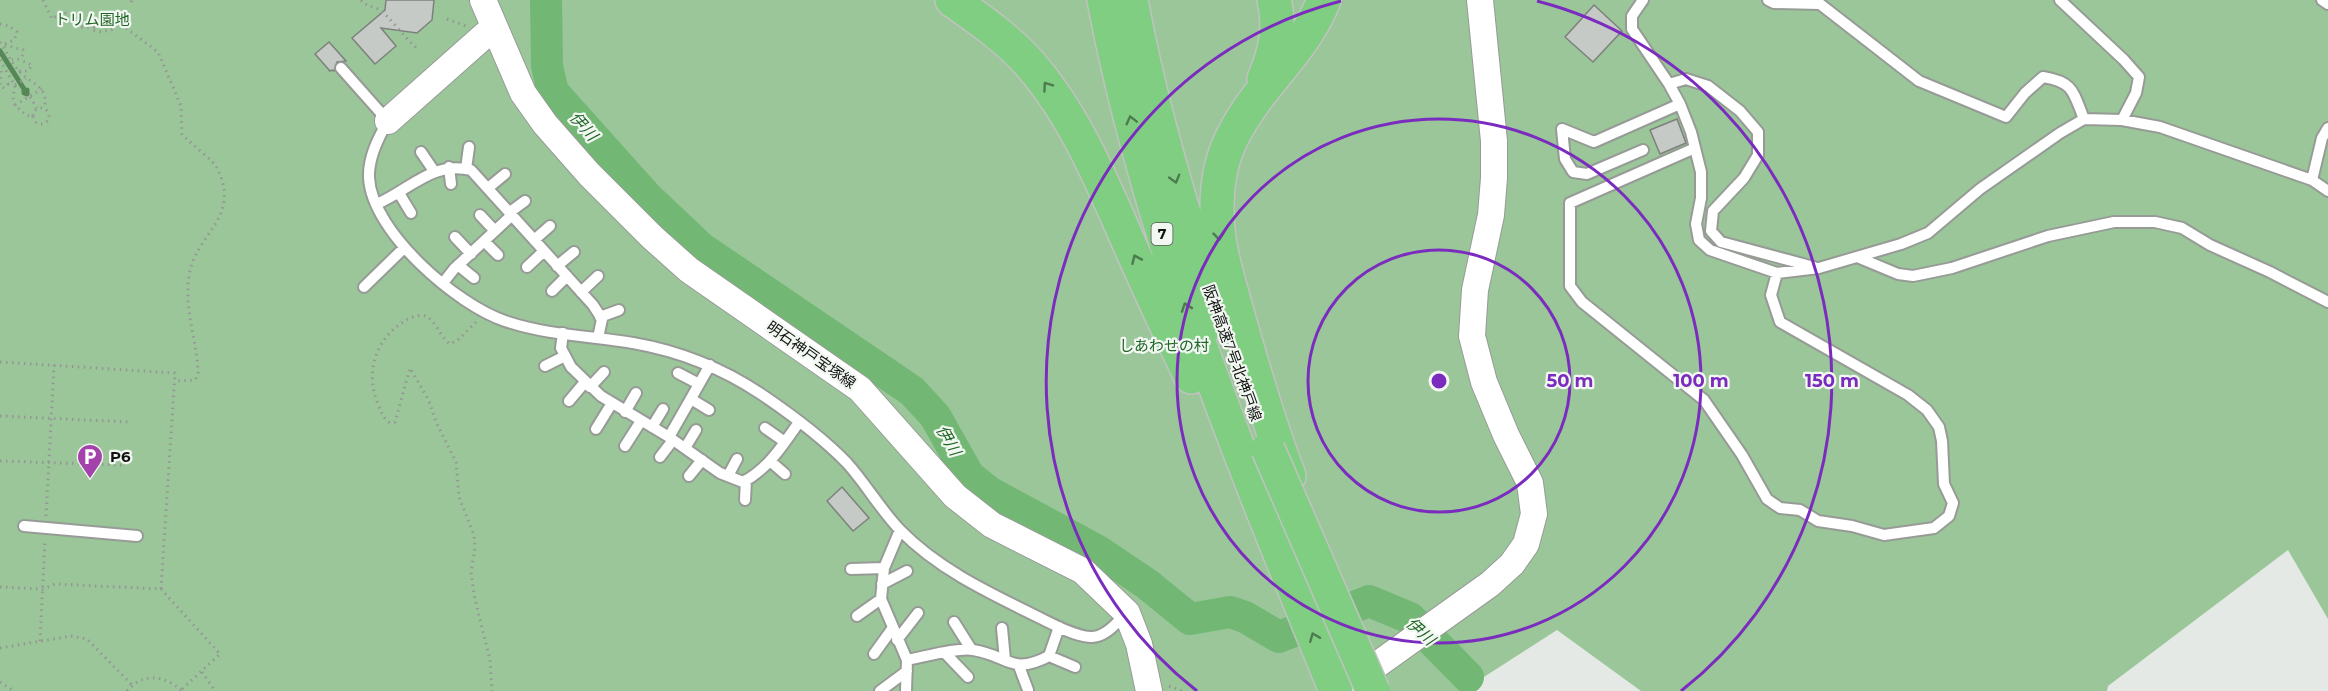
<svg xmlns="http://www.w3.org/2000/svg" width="2328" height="691" viewBox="0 0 2328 691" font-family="Montserrat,'Noto Sans JP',sans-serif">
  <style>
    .green { fill: #9ac69a }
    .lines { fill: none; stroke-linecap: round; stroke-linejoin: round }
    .stream { stroke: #558757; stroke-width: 5 }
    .river { stroke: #72b874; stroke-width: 32 }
    .building { fill: #c6cac6; stroke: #7d817c; stroke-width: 1.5 }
    .service-casing { stroke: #979b96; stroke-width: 14 }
    .tertiary-casing { stroke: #979b96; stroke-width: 28 }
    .motorway-casing { stroke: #c1c2c1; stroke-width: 36 }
    .path { stroke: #949794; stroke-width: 3; stroke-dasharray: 1.5 4.5; stroke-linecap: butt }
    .service { stroke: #fff; stroke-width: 10 }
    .tertiary { stroke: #fff; stroke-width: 26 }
    .motorway { stroke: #7fce82; stroke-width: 33 }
    .motorway-bridge-casing { stroke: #c1c2c1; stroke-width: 36; stroke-linecap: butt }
    .motorway-bridge { stroke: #7fce82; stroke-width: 33 }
    .oneway { stroke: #4e7a50 }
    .ring { fill: none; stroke: #7b2cbf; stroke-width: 3 }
    .labels { text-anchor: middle; stroke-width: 4.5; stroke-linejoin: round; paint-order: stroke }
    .shield { fill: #f2f7f2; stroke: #555855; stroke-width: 1.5 }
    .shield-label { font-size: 14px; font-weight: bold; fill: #121412 }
    .park-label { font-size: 15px; fill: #1f6626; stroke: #f2f7f2 }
    .street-label { font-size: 15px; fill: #121412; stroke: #f2f7f2 }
    .poi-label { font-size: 15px; font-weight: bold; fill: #121412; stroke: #f2f7f2; text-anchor: start }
    .water-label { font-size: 16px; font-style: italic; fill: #1e6525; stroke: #f2f7f2 }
    .centre { fill: #7b2cbf; stroke: #f2f7f2; stroke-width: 3 }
    .ring-label { font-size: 18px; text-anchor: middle; font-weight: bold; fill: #7b2cbf; stroke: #f2f7f2; stroke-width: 4.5; stroke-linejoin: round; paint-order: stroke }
  </style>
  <rect width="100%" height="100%" fill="#e5e9e5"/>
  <path class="green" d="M0,0H2328V619L2288,550L2108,686L2107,691H1641L1557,630L1462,691H0Z"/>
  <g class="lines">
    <path class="stream" d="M0,51L24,89V93L27,94V90"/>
    <path class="river" d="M546,0L547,66L553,92L647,197L701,248L912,391L935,416L969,476L989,492L1098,551L1147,584L1190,619L1230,612L1245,617L1279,637L1369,601L1410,618L1468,677"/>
  </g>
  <path class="building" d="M386,0H434L432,20L417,33L381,28L396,46L375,64L352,38L385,10Z
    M1594,5L1622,31L1593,62L1565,37Z
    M329,42L346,61L337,62L334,71L332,70L330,71L315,54Z
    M1677,119L1686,143L1660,154L1650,130Z
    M842,487L869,518L853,531L827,501Z"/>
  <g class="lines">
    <defs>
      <path id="service" d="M1643,0L1632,16V29L1669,84L1680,104L1691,132L1701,172V198L1696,224L1699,240L1710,250L1777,273L1819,268L1901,244L1928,233L1980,189L2060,133L2084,119L2122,120L2160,127L2312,180
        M1768,0L1774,3L1820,4L1919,81L2006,117L2025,93L2043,77C2074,82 2073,92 2084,119
        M2060,0L2124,60L2139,77L2136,93L2122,120
        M2322,0L2328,4
        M341,68L388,121C378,138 368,158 369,178C372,232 457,305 505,321C546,335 590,336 633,343C679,351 722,368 761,394C792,415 822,437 847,463C866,484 880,509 900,530C936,567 983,590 1030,613C1045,620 1072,636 1090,637C1105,638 1116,623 1126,614
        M1669,84L1686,79L1708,86L1740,111L1758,132V155L1744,178L1713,211L1711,231L1721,242L1814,267
        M2328,128L2322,138L2312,180L2328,191
        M1695,148L1570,203V286L1582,302L1704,400L1742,455L1767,499L1780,508L1800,510L1818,521L1852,526L1884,535L1934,528L1949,516L1953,503L1944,484L1942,441L1939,427L1927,410L1908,395L1780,322L1771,295L1777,273
        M1643,150L1587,174L1573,172L1565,159L1562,129L1594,142L1680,104
        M421,152L434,171
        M449,167L451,184
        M466,169L469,147
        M488,188L505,174
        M399,193L411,213
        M377,204C411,189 432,161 471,170L593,305L602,319L598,338
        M510,212L525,201
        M480,215L495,231
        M455,237L471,254
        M534,240L550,226
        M484,241L498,255
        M1857,257L1898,274L1913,276L1952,268L2048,236L2114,222H2155L2182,228L2210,245L2270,272L2328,302
        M458,265L474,278
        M557,266L574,252
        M527,267L544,251
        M443,283L454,269L512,215
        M364,287L404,248
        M552,291L567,276
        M581,292L598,276
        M600,317L619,310
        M563,333L561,348L571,367L601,396L669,437L720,473L743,482C768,469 783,445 799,422
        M545,366L565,356
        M678,373L699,384
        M590,387L604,372
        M691,399L709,410
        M569,401L585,382
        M625,412L636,393
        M652,427L663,409
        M765,428L785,442
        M596,429L612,403
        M669,437L710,365
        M625,446L641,421
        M685,448L696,430
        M660,457L673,440
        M770,461L785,474
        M689,476L702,460
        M728,476L737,459
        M745,500L746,480
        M24,526L137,536
        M900,530L884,568L881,599L907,660L906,691
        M851,569L884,568
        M882,584L907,571
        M857,616L881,599
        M954,622L971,649
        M1002,628L1005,660
        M897,640L918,613
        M945,653L968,677
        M874,654L892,629
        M1049,656L1075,667
        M907,660C924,657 958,647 973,650C1008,655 1011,676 1049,656L1059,627
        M1019,666L1028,690
        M880,691L907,671"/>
      <path id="tertiary" d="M483,0L523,93L545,124L589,174L652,237L689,270L860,389L955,496L992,525L1083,571L1127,613L1139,644L1149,691
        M388,121L494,27
        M1350,684L1490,584L1512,564L1526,544L1534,514L1530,483L1506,435L1484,382L1472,336L1475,290L1491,215L1494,178V141L1480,0"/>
      <path id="motorway" d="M952,0C979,19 1008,39 1030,64C1076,117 1103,184 1131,248C1150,291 1170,334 1191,377
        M1104,0C1150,242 1243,464 1336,691
        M1131,0C1151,109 1183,217 1219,322
        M1264,79C1275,53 1281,28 1274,0
        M1289,476C1269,424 1254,372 1239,319C1229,282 1216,245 1217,207C1217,181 1222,155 1235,132C1260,84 1304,51 1324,0"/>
    </defs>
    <use href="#service" class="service-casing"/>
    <use href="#tertiary" class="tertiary-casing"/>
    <use href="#motorway" class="motorway-casing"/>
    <path class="path" d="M43,0L52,19L62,12L71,15L74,24L82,27H94L92,30L102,32L114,29
      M361,0C366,6 372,6 378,9C390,16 404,38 417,48
      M131,2L132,0
      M447,19L466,26
      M0,24L9,26L17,32L14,40L2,45
      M126,28L158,52L181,106L182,134C191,145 213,159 218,170C241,218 195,234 189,276C184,312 197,338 198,373L195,380L174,381
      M0,42C7,52 11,63 19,71C30,84 50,86 44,108
      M5,45L23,50L24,53L20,59L12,60
      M0,60L15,86L13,97L15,105L26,115L33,117
      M1,71L0,86L4,88L8,84L4,81
      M19,71H28L32,65L20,60
      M15,85L26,79
      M30,97L37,108
      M15,105L42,89
      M33 116a8 8 0 1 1 16 0a8 8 0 1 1-16 0Z
      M476,322L459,339L450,344C440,337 436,320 425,316C418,314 409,318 403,322C375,340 365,373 378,404C381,412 383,418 390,423L395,422L410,368L429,401L436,422L456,462L459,497L474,535L475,548L471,572L474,595L490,660L492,691
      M0,362L175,373L161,589
      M0,416L129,422
      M0,461L122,465
      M46,516L54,365
      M0,587L43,589L55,584L161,589L220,654L180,691
      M40,641L45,541
      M0,648L71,636L87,639L132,685
      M202,672L215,691
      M0,682L14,691
      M1169,686L1182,691
      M127,691C143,672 165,675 182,691"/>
    <use href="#service" class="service"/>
    <use href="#tertiary" class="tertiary"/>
    <use href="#motorway" class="motorway"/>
    <defs>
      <path id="motorway-bridge" d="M1268,449L1373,691"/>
    </defs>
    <use href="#motorway-bridge" class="motorway-bridge-casing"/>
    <use href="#motorway-bridge" class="motorway-bridge"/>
  </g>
  <defs><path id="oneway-chevron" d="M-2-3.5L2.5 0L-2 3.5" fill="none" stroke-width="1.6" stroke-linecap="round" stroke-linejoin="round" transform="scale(1.5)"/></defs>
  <g class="oneway">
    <use href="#oneway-chevron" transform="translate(1047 86) rotate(-125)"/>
    <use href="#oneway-chevron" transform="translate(1131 120) rotate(-104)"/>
    <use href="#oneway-chevron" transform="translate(1175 179) rotate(74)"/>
    <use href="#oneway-chevron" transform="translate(1219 236) rotate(84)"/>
    <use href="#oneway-chevron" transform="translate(1136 259) rotate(-114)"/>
    <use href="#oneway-chevron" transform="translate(1186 307) rotate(-109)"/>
    <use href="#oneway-chevron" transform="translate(1314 637) rotate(-112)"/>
  </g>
  <g class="ring">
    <circle cx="1439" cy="381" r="131"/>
    <circle cx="1439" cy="381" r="262"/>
    <path d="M1197 691A393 393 0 0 1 1341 1M1537 1A393 393 0 0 1 1681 691"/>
  </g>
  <defs>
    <symbol id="parking-pin" viewBox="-11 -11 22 30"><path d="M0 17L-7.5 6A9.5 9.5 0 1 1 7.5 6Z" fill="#a342aa" stroke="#f2f7f2"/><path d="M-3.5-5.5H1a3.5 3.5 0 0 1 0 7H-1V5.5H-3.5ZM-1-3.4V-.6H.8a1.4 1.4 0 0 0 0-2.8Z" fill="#fff"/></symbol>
  </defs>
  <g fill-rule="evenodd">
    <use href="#parking-pin" x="75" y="442" width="30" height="40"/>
  </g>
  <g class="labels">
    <rect class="shield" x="1151.5" y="223" width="21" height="22" rx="4.5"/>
    <g class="shield-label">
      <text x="1162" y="239">7</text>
    </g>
    <g class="park-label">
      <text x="92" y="25">トリム園地</text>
      <text x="1164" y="351">しあわせの村</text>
    </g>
    <g class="street-label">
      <text transform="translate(1232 353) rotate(70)" y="5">阪神高速7号北神戸線</text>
      <text transform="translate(811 355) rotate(35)" y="5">明石神戸宝塚線</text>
    </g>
    <g class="poi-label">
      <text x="110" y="462">P6</text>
    </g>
    <g class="water-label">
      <text transform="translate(584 126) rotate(48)" y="6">伊川</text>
      <text transform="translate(949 440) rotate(60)" y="6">伊川</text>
      <text transform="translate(1421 631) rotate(42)" y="6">伊川</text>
    </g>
  </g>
  <circle cx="1439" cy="381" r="9" class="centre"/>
  <g class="ring-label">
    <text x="1570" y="387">50 m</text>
    <text x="1701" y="387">100 m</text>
    <text x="1832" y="387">150 m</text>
  </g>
</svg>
